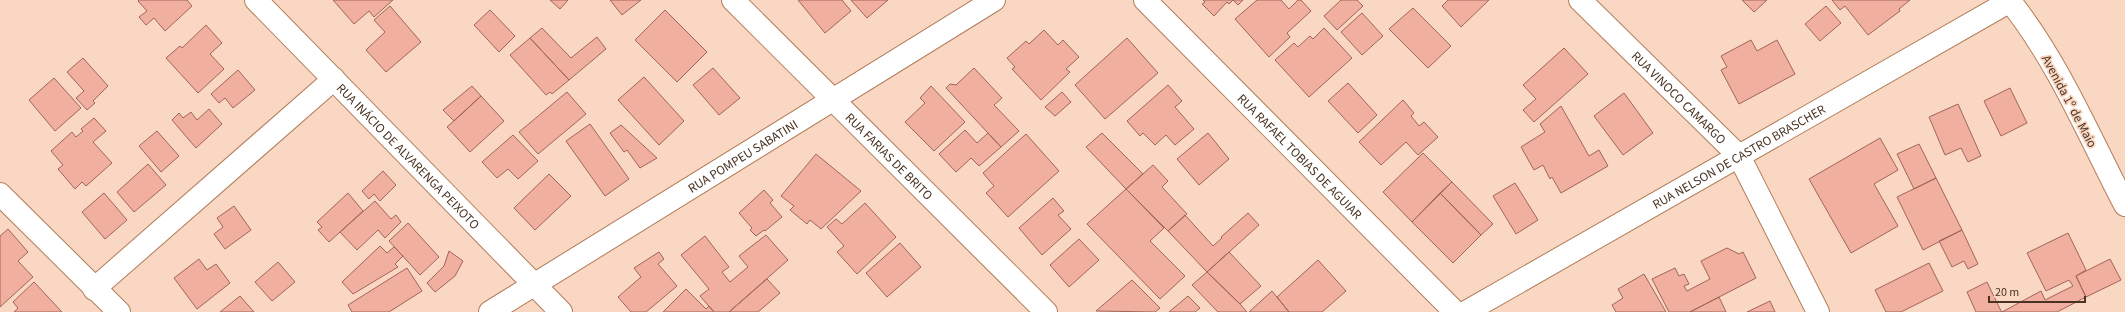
<svg xmlns="http://www.w3.org/2000/svg" width="2125" height="312" viewBox="0 0 2125 312" font-family="'Source Sans 3',sans-serif">
  <style>
    .building { fill: #f1afa0; stroke: #a16558 }
    .lines { fill: none; stroke-linecap: round; stroke-linejoin: round }
    .minor-casing { stroke: #b17d5b; stroke-width: 24 }
    .minor { stroke: #fff; stroke-width: 22 }
    .labels { text-anchor: middle; stroke-width: 3.5; stroke-linejoin: round; paint-order: stroke }
    .street-label { font-size: 13px; fill: #493324; stroke: #fad7c2 }
  </style>
  <rect width="100%" height="100%" fill="#fad7c2"/>
  <path class="building" d="M139,0H187L192,6L165,31L154,18L146,25L139,17L147,11L138,1Z
    M333,0H393L374,17L369,11L354,24Z
    M550,0H568L560,9Z
    M610,0H641L622,15Z
    M798,0H842L851,11L825,33Z
    M851,0H888L867,18Z
    M1203,0H1243L1238,5L1233,0L1229,4L1227,2L1214,16L1202,4L1205,2Z
    M1257,0H1281L1289,9L1298,0H1301L1311,11L1287,33L1290,37L1269,57L1235,19Z
    M1341,0H1357L1363,6L1337,30L1324,16Z
    M1448,0H1489L1461,27L1442,6Z
    M1742,0H1767L1754,12Z
    M1832,0H1910L1899,9L1900,11L1868,35L1845,6L1840,10Z
    M390,6L421,42L386,72L366,50L385,32L374,20Z
    M1826,6L1841,23L1820,41L1805,24Z
    M1413,8L1451,46L1428,68L1389,29Z
    M490,10L515,36L499,52L474,25Z
    M665,10L707,52L677,82L635,40Z
    M1362,13L1383,36L1362,55L1341,32Z
    M206,25L222,43L210,54L224,69L198,93L166,58L180,46L182,48Z
    M542,28L571,58L597,37L606,49L569,80L530,38Z
    M1324,28L1352,58L1309,97L1275,60L1294,43L1298,47L1310,36L1313,39Z
    M1044,30L1058,45L1063,40L1079,57L1066,69L1070,72L1041,100L1012,69L1015,67L1007,58L1026,41L1029,44Z
    M530,38L569,80L552,94L550,92L546,95L510,55Z
    M1127,38L1158,73L1105,119L1075,85Z
    M1751,40L1757,51L1777,40L1795,74L1739,104L1721,70L1727,67L1721,56Z
    M1564,48L1588,74L1534,122L1523,110L1536,99L1523,85Z
    M83,58L108,86L93,101L95,103L87,110L76,98L84,91L67,72Z
    M713,68L740,98L719,115L693,85Z
    M974,68L1002,98L994,105L1019,131L1001,147L946,88L950,84L956,85Z
    M238,70L255,90L233,108L225,98L219,103L211,94Z
    M644,77L684,121L659,145L618,100Z
    M54,78L81,108L55,131L29,100Z
    M1348,83L1377,115L1358,133L1328,101Z
    M1168,85L1182,101L1175,107L1194,129L1175,145L1166,135L1155,145L1143,133L1140,136L1127,121Z
    M472,86L481,96L454,121L443,110Z
    M931,86L965,122L934,151L905,122L925,103L920,98Z
    M2010,88L2027,123L2001,136L1984,101Z
    M567,92L586,114L538,154L519,132Z
    M1062,92L1071,102L1055,116L1045,107Z
    M1624,93L1653,133L1623,155L1594,116Z
    M481,96L504,121L470,152L447,127Z
    M1403,100L1414,113L1411,116L1419,126L1424,122L1438,137L1418,155L1406,142L1381,165L1359,142Z
    M1958,104L1981,156L1968,162L1961,148L1945,155L1929,117Z
    M1561,106L1589,156L1599,150L1608,166L1561,193L1552,177L1550,179L1543,165L1534,170L1521,147L1545,132L1540,124Z
    M209,109L222,124L196,148L172,120L179,113L183,118L191,112L197,120Z
    M94,118L106,131L93,142L112,163L86,186L82,182L75,189L58,169L63,165L51,151L72,132L76,137L83,131L81,129Z
    M590,124L629,179L605,196L566,141Z
    M621,125L657,158L640,168L627,150L624,152L610,133Z
    M965,130L977,143L988,133L1001,147L979,166L971,158L956,172L939,154Z
    M157,131L179,156L161,172L139,146Z
    M1102,133L1143,174L1126,189L1086,147Z
    M1208,133L1229,159L1199,185L1177,159Z
    M1026,134L1059,171L1008,217L986,193L994,186L983,173Z
    M513,135L538,161L518,179L508,169L497,178L482,162Z
    M1880,138L1898,170L1874,184L1898,226L1851,253L1809,179Z
    M1919,144L1936,178L1914,189L1897,154Z
    M1423,153L1452,182L1412,222L1383,192Z
    M816,154L861,191L821,229L810,220L807,224L790,210L794,206L781,196Z
    M148,164L166,185L134,212L117,192Z
    M1153,165L1168,181L1162,187L1187,214L1168,231L1126,189Z
    M383,171L396,185L380,201L374,194L369,199L362,191Z
    M549,174L571,196L535,230L514,208Z
    M1936,178L1962,230L1923,250L1897,197Z
    M1452,182L1493,224L1481,235L1440,193Z
    M1515,183L1538,220L1516,234L1493,196Z
    M1126,189L1164,228L1150,241L1185,276L1160,299L1087,224Z
    M764,190L773,200L770,203L782,217L765,231L764,230L756,236L750,230L752,228L739,213Z
    M104,193L127,220L105,239L82,212Z
    M348,193L363,211L329,242L318,230L322,227L317,222Z
    M1440,193L1481,235L1453,263L1412,222Z
    M1053,198L1064,211L1058,215L1071,229L1042,255L1019,228Z
    M375,201L391,219L396,215L401,222L385,238L378,230L357,250L340,232Z
    M865,203L896,237L857,274L837,252L844,246L827,227L836,219L842,224Z
    M234,206L251,230L225,249L214,234L223,227L217,218Z
    M1248,213L1259,225L1207,272L1168,231L1185,215L1213,246L1222,238L1221,237Z
    M408,223L439,257L420,275L389,241Z
    M8,229L28,252L18,261L33,277L0,307V236Z
    M1962,230L1978,264L1968,269L1964,261L1952,267L1939,241Z
    M2068,233L2086,270L2076,276L2086,297L2057,312H2002L2041,291L2045,300L2073,286L2069,280L2046,291L2027,253Z
    M766,235L788,260L729,312H714L700,296L709,289L681,255L705,236L729,267L722,272L730,282L748,267L739,256Z
    M1079,239L1099,260L1069,287L1050,265Z
    M900,243L921,267L887,297L866,273Z
    M380,246L387,253L394,247L403,256L395,264L398,267L353,294L342,282Z
    M1727,248L1739,254L1743,252L1756,278L1690,312H1669L1652,279L1675,268L1679,276L1684,274L1689,284L1684,286L1687,291L1710,279L1701,261Z
    M449,251L463,261L455,276L435,292L427,283L444,266Z
    M659,252L664,259L658,264L677,286L646,312H631L618,297L641,277L634,268Z
    M1229,252L1261,286L1240,304L1207,272Z
    M199,259L207,270L216,264L230,283L197,309L174,278Z
    M2110,259L2121,280L2086,297L2076,276Z
    M1318,260L1346,291L1322,312H1289L1277,297Z
    M278,262L295,282L272,301L255,282Z
    M1929,263L1943,291L1901,312H1886L1875,290Z
    M407,268L422,291L389,312H352L348,305Z
    M1207,272L1240,304L1247,312H1218L1192,285Z
    M1644,274L1666,312H1616L1612,305L1623,298L1618,289Z
    M767,279L780,293L758,312H729Z
    M1132,280L1160,308L1155,312L1096,311Z
    M34,282L62,312H14L18,308L13,302Z
    M1987,282L2001,311L2002,312H1976L1967,292Z
    M686,289L706,309L709,306L714,312H663Z
    M1272,291L1289,312H1249Z
    M240,296L254,312H220Z
    M1188,296L1200,308L1195,312H1169Z
    M1719,297L1726,312H1690Z
    M1770,301L1775,312H1747Z"/>
  <g class="lines">
    <defs>
      <g id="minor">
        <path id="s1" d="M256,0L561,312"/>
        <path id="s2" d="M733,0L1046,312"/>
        <path id="s3" d="M1145,0L1455,312"/>
        <path id="s4" d="M1580,0L1739,156L1818,312"/>
        <path d="M2009,0C2058,61 2089,136 2125,205"/>
        <path d="M0,194L119,312"/>
        <path d="M94,289L334,79"/>
        <path id="s5" d="M490,312L994,0"/>
        <path id="s6" d="M1466,312L2012,0"/>
      </g>
    </defs>
    <use href="#minor" class="minor-casing"/>
    <use href="#minor" class="minor"/>
  </g>
  <g class="labels">
    <g class="street-label">
      <text dy="5" stroke="none"><textPath href="#s4" startOffset="139">RUA VINOCO CAMARGO</textPath></text>
      <text transform="translate(2070 101) rotate(62)" y="5">Avenida 1º de Maio</text>
      <text dy="5" stroke="none"><textPath href="#s1" startOffset="218">RUA INÁCIO DE ALVARENGA PEIXOTO</textPath></text>
      <text dy="5" stroke="none"><textPath href="#s5" startOffset="297">RUA POMPEU SABATINI</textPath></text>
      <text dy="5" stroke="none"><textPath href="#s2" startOffset="221">RUA FARIAS DE BRITO</textPath></text>
      <text dy="5" stroke="none"><textPath href="#s3" startOffset="220">RUA RAFAEL TOBIAS DE AGUIAR</textPath></text>
      <text dy="5" stroke="none"><textPath href="#s6" startOffset="314">RUA NELSON DE CASTRO BRASCHER</textPath></text>
    </g>
  </g>
  <path d="M1989 296v6h96v-6" fill="none" stroke="#493324" stroke-width="2"/>
  <text x="1995" y="296" font-size="12" fill="#493324" stroke="#fad7c2" stroke-width="3" paint-order="stroke">20 m</text>
</svg>
